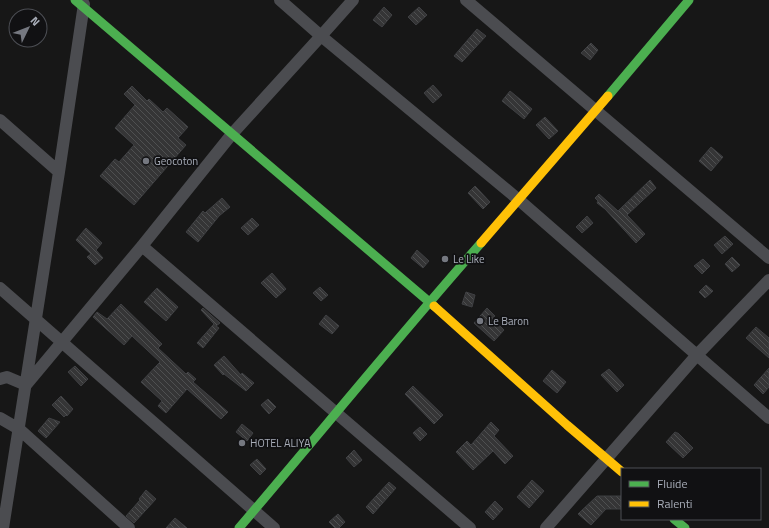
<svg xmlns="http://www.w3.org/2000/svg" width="769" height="528" viewBox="0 0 769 528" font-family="'Titillium Web',sans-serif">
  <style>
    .building { fill: url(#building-back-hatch); stroke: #3f4043 }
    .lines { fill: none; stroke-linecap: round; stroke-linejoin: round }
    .street { stroke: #4b4c50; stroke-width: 12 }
    .fast { stroke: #4caf50; stroke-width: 9 }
    .slow { stroke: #ffc107; stroke-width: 9 }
    .poi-dot { fill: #757880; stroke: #111113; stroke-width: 1.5 }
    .labels { text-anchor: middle; stroke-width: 3.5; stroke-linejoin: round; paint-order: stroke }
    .poi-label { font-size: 11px; fill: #a8adb8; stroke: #111113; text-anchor: start }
  </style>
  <defs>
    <pattern id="building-back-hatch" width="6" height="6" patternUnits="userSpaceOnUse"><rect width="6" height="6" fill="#353536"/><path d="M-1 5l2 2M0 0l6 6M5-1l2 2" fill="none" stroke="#4f5051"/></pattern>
  </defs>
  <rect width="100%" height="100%" fill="#171717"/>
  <path class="building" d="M384,7L392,15L382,27L373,20Z
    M419,7L427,15L416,25L408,17Z
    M477,29L486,36L462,62L454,56Z
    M591,43L598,50L590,60L581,53Z
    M433,85L442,95L433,103L424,93Z
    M132,86L147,101L149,99L163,112L167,108L188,127L178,138L186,145L134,205L100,176L115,159L119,162L134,145L115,128L135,105L124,94Z
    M510,91L532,109L524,119L502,101Z
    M545,117L558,131L549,139L536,125Z
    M711,147L723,157L711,171L699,161Z
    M650,180L656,188L627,215L645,234L636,243L605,209L597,203L598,201L595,198L599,194L618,211Z
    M475,186L490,202L483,209L468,193Z
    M222,198L230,207L219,216L198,242L186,232L203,211L205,213Z
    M587,216L593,223L582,233L576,227Z
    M252,218L259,225L248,235L241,228Z
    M86,228L102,243L96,250L103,258L95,265L87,257L91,254L76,240Z
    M725,236L733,244L722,254L714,245Z
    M417,250L429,261L423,268L411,258Z
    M732,257L740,265L732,272L725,264Z
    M703,259L710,266L702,274L694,266Z
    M272,273L286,289L276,298L261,283Z
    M706,285L713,291L705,298L699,292Z
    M320,287L328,295L321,301L313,293Z
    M157,288L178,307L166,321L144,302Z
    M466,292L475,295L472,307L462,304Z
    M121,304L162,344L158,348L186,374L188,372L196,379L193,382L228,412L221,419L187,389L166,413L158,406L162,401L141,382L160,362L132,336L124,345L93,317L97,312L107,319Z
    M203,308L220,323L216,326L219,328L203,348L197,343L214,324L201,310Z
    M487,308L495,316L492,318L504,330L494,341L474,323Z
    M326,315L339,326L332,334L319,324Z
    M756,327L769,338V358L746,338Z
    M224,356L241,375L242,373L254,383L246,391L224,374L223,375L214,365Z
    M75,366L88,379L81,386L68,372Z
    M769,368V387L763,394L754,385Z
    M609,369L624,385L617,392L601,375Z
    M552,370L566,382L557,393L543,381Z
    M413,386L443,415L434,424L405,394Z
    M61,396L73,409L67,416L66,415L64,417L52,405Z
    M268,399L276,407L269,414L261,405Z
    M49,418L60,422L46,438L38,431Z
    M491,422L499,430L494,436L513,456L505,464L493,451L473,470L456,452L467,441L471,445Z
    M242,424L253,433L247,441L236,432Z
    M420,427L427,434L420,441L413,433Z
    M675,432L677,433H678L693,448L683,458L666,442Z
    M354,450L362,460L354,467L346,458Z
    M257,459L266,469L260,475L250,465Z
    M532,480L544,491L529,508L517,497Z
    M389,482L396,488L373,514L366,507Z
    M146,490L156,499L134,523L126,516L140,500L139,499Z
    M597,496H621V509H606L591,525L578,514Z
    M495,501L503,509L493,520L485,512Z
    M338,514L345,522L339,528H335L329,522Z
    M175,518L187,528H166Z"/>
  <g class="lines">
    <path class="street" d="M280,0L321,36L519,200L769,418
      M466,0L769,258
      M0,120L59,172
      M142,246L470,528
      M0,288L274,528
      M0,379L7,377L26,385L142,246L232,134L321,36L353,0
      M0,418L19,429L129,528
      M3,528L59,172L84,4
      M546,528L696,356L769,280"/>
    <path class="fast" d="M75,0L434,306
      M608,96L689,0
      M674,519L685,528
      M239,528C320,433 399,336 481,243"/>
    <path class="slow" d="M481,243L608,96
      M434,306L567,425L622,472"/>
  </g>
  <g class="poi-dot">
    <circle cx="146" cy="161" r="4"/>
    <circle cx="445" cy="259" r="4"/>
    <circle cx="480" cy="321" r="4"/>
    <circle cx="242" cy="443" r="4"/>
  </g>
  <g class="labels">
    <g class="poi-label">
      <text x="154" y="165">Geocoton</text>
      <text x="453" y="263">Le Like</text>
      <text x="488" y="325">Le Baron</text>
      <text x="250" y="447">HOTEL ALIYA</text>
    </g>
  </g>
  <rect x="621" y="468" width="140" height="52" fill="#111113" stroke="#4d4f55"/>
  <rect x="629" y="481" width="20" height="6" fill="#4caf50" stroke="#4d4f55"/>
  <text x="657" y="488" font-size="12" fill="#a8adb8">Fluide</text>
  <rect x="629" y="501" width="20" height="6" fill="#ffc107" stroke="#4d4f55"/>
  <text x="657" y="508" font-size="12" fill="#a8adb8">Ralenti</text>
  <g transform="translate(28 28) rotate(47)"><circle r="19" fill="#111113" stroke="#4d4f55"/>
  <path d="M0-3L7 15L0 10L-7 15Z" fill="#757880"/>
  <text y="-6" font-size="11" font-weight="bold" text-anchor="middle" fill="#a8adb8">N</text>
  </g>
</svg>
